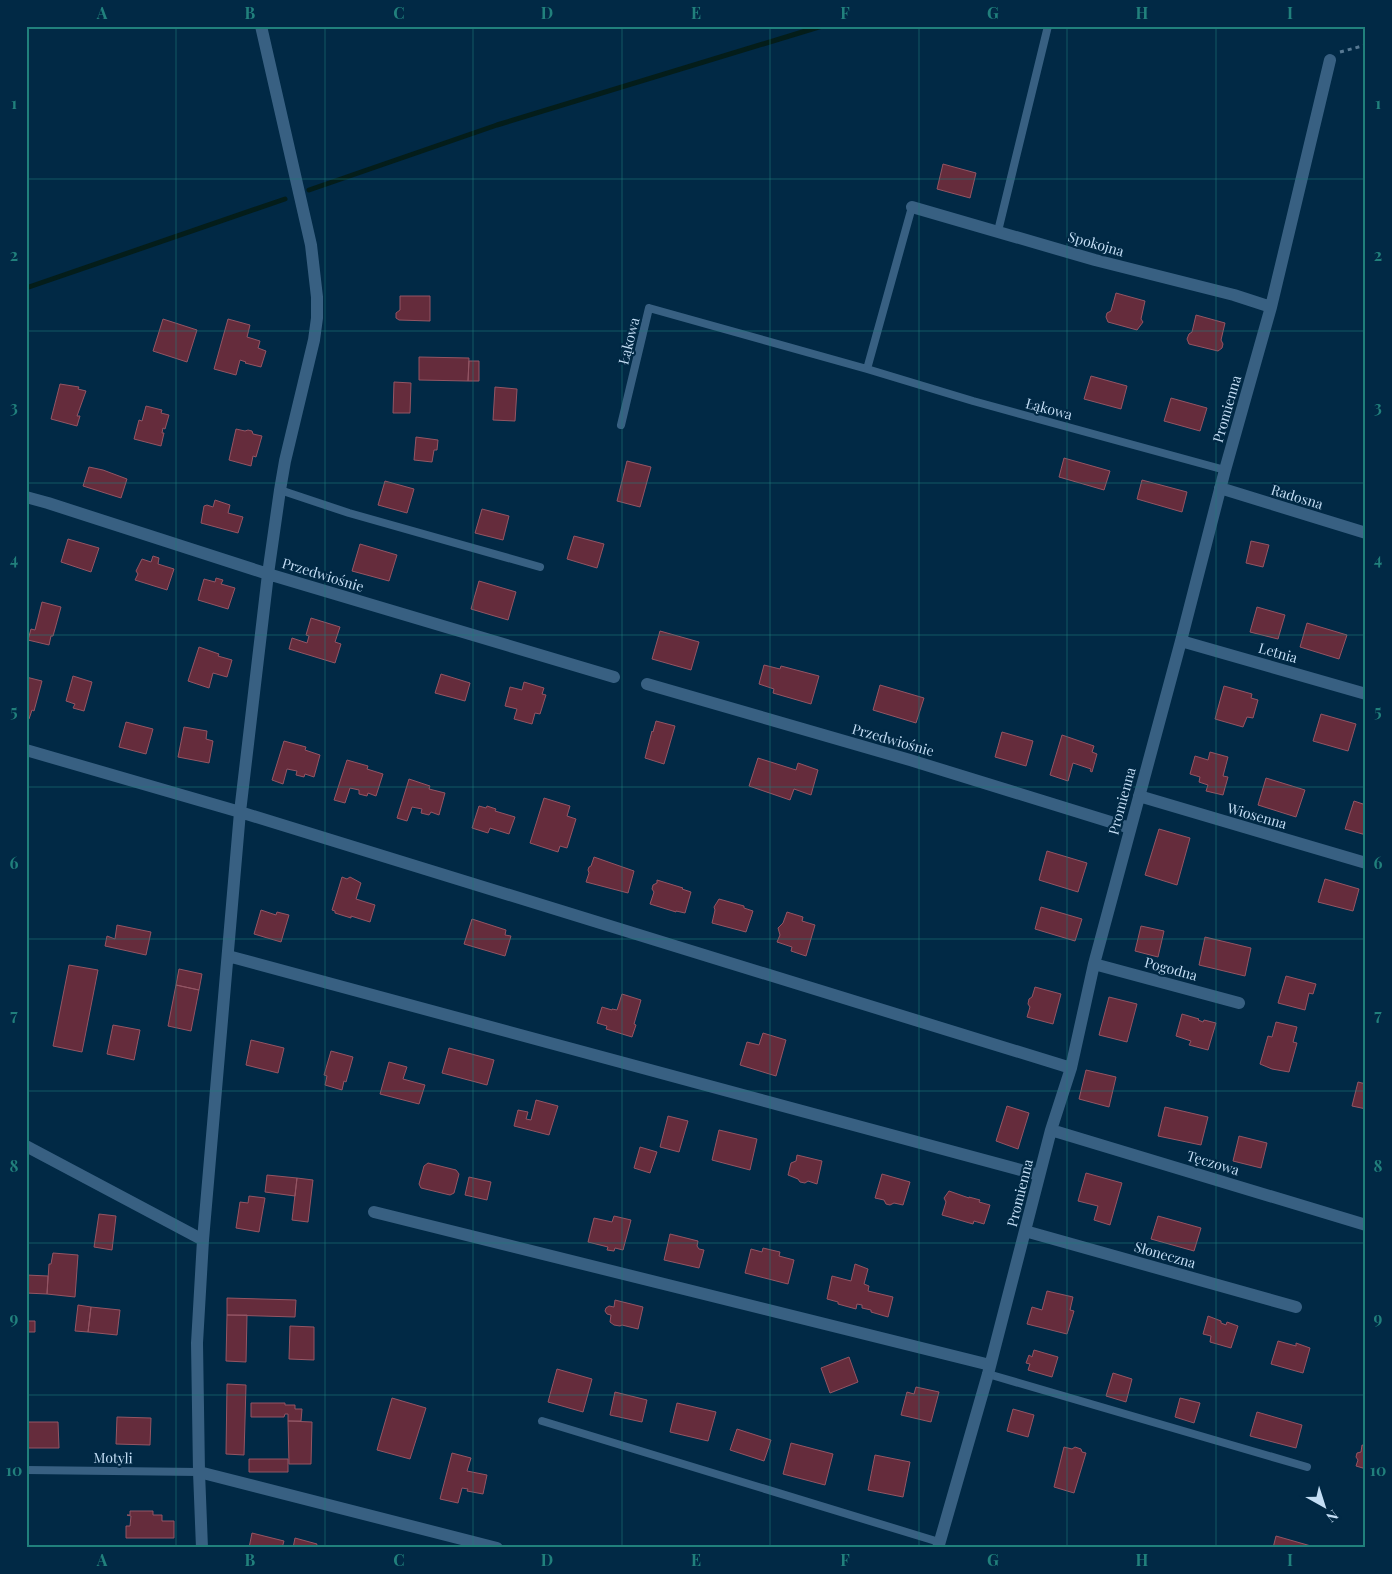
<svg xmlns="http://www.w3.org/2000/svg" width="1392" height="1574" viewBox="0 0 1392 1574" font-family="'Playfair Display',serif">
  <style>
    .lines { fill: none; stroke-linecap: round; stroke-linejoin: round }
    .stream { stroke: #041d1a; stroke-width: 5 }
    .building { fill: #652c3c; stroke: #935564 }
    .path { stroke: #577993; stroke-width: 3; stroke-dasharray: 4 4; stroke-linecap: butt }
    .lane { stroke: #386082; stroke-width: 8 }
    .street { stroke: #386082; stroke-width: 12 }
    .grid { fill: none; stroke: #21807c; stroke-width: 1; stroke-opacity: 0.55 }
    .labels { text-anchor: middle; stroke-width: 4.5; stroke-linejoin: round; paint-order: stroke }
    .street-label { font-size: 14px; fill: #c4def5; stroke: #012945 }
    .neatline { fill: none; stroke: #21807c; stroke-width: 2 }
    .grid-label { font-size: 16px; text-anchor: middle; font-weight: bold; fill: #21807c }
  </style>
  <rect width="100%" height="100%" fill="#012945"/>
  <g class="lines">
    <path class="stream" d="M309,190L497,125L822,26
      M26,288L285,199"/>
  </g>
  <path class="building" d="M943,164L976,173L970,198L937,189Z
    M1116,293L1145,301L1141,319L1143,322L1137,330L1108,322L1106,317L1107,313L1111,311Z
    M400,296H430V321L399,320L396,318V313L400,310Z
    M1196,315L1225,323L1221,340L1223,344L1222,348L1218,351L1189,344L1187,339L1189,334L1192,332Z
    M163,319L197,330L187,362L153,351Z
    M228,319L250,325L247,337L260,341L258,348L266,351L261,367L245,363L246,362L240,360L236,375L214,369Z
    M419,357L469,358L468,381L419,380Z
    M469,361H479V381H468Z
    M1091,376L1127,386L1121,409L1084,399Z
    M394,382L411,383L410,413H393Z
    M60,384L79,387L78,389L86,391L77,416H80L77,426L51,419Z
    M495,387L517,389L515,421L493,420Z
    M1171,398L1207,408L1200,431L1164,421Z
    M146,406L162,410L161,413L169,415L165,429L163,428L162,433H164L161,446L134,439L139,420L142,421Z
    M236,429L245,431L248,430L252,431L253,434L262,436L256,457L253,456L251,466L229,460Z
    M416,437L438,440L437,450H434L432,462L414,460Z
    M1064,458L1110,471L1104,490L1059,477Z
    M627,461L651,467L640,507L617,501Z
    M89,467L103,470L127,479L121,498L83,486Z
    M1142,480L1187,492L1182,512L1137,499Z
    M385,481L414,489L407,513L378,505Z
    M215,500L230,505L228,513L243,517L238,533L201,523L204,506L207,505L213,507Z
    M482,509L509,516L503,540L475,533Z
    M574,536L604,544L597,568L567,559Z
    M68,539L99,548L91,572L61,562Z
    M1251,541L1269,545L1263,567L1246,563Z
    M360,544L397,555L389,581L352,571Z
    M153,556L159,558L158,564L174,569L167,590L135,580L138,574L136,571L142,559L151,562Z
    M216,578L223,580L221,584L235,588L228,609L198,600L204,579L215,582Z
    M479,581L516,592L508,620L471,609Z
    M42,602L61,607L53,636H51L49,645L28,640L31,629L35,630Z
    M1257,607L1285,615L1278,639L1250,632Z
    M311,618L340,627L335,642L341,644L335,663L289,649L292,638L307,643L309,636L306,635Z
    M1307,623L1347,635L1339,659L1300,647Z
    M660,631L699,642L691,670L652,659Z
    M199,647L219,654L218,656L232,660L227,677L213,673L209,688L188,681Z
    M764,665L780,669L781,666L819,676L811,704L773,693L774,689L759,684Z
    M441,674L470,683L465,701L435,693Z
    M73,676L92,682L84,711L73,708L75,704L66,701Z
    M26,677L42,681L34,711L32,710L29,719L26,718Z
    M524,682L544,688L542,694L546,695L540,714L535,713L532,724L514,719L517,709L505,706L510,687L522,690Z
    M880,685L924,698L916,723L873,710Z
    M1224,686L1252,694L1251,698L1258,700L1253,718L1247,717L1243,727L1215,719Z
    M1321,714L1356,724L1348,751L1313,741Z
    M656,721L675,726L664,764L645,758L652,731L653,732Z
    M126,722L153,729L146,754L119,747Z
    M184,727L207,731L206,739L213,741L209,763L178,757Z
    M1002,732L1033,741L1026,766L995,757Z
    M1062,735L1094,746L1092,752L1097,754L1092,772L1090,771L1091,769L1073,763L1068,781L1050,775Z
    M284,741L306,747L305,750L320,755L314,777L305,774L304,777L296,775L297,771L287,769L283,784L272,780Z
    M1210,752L1228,757L1223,776L1228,777L1223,795L1206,791L1208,785L1199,782L1200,777L1190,774L1195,756L1208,760Z
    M758,758L796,770L798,763L818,770L811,795L794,789L790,800L749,786Z
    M347,760L368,766L367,769L383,774L376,796L368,793L367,796L359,794V790L350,788L345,803L334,800Z
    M1266,778L1305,790L1296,817L1258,805Z
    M409,779L430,786L429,789L445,793L439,815L431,812L429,815L421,813L422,809L412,807L407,821L397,818Z
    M544,798L570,806L567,816L576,819L567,848L560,846L558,852L530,843Z
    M1354,801L1366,805V835L1345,829Z
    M479,806L486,808L487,806L496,809L495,811L515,817L509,834L490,828L488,833L472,828Z
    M1159,829L1190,838L1177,885L1145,875Z
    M1047,851L1087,863L1078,892L1039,880Z
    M594,857L634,871L628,893L586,882L589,873L588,870L589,867L591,866Z
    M342,877L347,879L350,877L361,883L356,899L375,905L370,922L351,916V918L335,913V911L332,910Z
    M1325,879L1359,889L1353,911L1318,902Z
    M657,880L683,888L682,889L691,892L685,913L676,911V912L650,904L654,892L652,889L653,885L657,883Z
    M719,899L744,906V908L753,911L746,932L712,923L715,910L714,907Z
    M1041,907L1082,919L1075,941L1035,929Z
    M261,910L276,915L277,912L289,915L281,942L254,934Z
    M787,912L803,917L802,921L815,925L806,956L791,951L792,947L777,942L780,935L778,928L783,923Z
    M472,919L506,930L505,935L511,936L505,956L464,944Z
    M117,925L151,932L146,955L105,946L107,936L115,939Z
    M1141,926L1164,931L1158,957L1135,951Z
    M1205,937L1251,948L1245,976L1199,965Z
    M69,965L98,970L82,1052L53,1046Z
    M179,969L202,974L199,990L176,985Z
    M1286,976L1316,984L1313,994L1309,993L1305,1010L1278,1003Z
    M176,985L199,990L191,1031L168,1026Z
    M1035,987L1061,994L1053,1024L1027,1017L1030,1007L1028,1004L1029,999L1032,997Z
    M622,994L641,1000L634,1024L636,1025L632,1037L606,1029L607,1026L597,1023L602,1007L612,1010V1009L617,1010Z
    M1109,997L1137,1004L1127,1042L1099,1035Z
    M1182,1014L1199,1019L1198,1020L1203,1022L1204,1020L1216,1023L1208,1050L1189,1045L1191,1041L1176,1036Z
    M1276,1022L1297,1027L1293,1042L1297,1043L1289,1072L1272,1069L1260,1064L1268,1036L1272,1037Z
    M113,1025L140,1030L134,1060L107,1054Z
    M763,1033L786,1040L776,1076L740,1065L747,1042L759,1045Z
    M251,1040L284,1048L278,1073L246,1065Z
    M449,1048L494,1060L487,1085L442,1073Z
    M331,1051L353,1057L346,1082L344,1081L342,1090L325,1085L327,1076L324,1075Z
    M389,1062L407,1067L403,1079L425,1085L419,1104L380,1094Z
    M1086,1070L1116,1077L1109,1107L1079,1099Z
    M1358,1082L1366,1084V1109L1352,1106Z
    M536,1100L558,1106L549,1135L514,1126L518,1110L528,1112L526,1119L531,1120Z
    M1007,1106L1029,1113L1018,1149L996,1141Z
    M1165,1107L1208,1117L1201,1145L1158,1136Z
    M668,1116L688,1121L679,1152L660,1147Z
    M719,1130L757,1139L750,1170L712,1160Z
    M1239,1136L1267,1143L1261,1168L1233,1161Z
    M640,1147L657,1152L650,1173L634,1168Z
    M797,1155L822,1161L817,1184L808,1181L805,1183L800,1182L798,1179L788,1175L791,1163L796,1161Z
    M428,1163L456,1170L459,1174L454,1193L450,1195L421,1188L419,1184L424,1166Z
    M1086,1173L1122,1183L1110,1225L1094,1220L1098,1206L1078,1201Z
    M882,1174L910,1182L903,1205L894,1203L890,1205L886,1204L884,1200L875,1198Z
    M267,1175L297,1178L295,1196L265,1192Z
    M469,1177L491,1182L487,1200L465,1195Z
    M297,1178L313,1180L308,1222L292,1220Z
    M949,1191L969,1198V1197L980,1200L979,1202L990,1205L984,1224L974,1221L973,1224L942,1215L946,1202L944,1198Z
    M249,1196L265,1198L259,1232L236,1228L240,1202L248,1203Z
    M99,1214L116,1216L112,1250L94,1247Z
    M614,1216L631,1220L623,1250L615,1248L614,1251L607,1250L608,1247L588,1242L594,1218L612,1222Z
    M1158,1216L1201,1228L1194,1251L1151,1239Z
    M670,1234L698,1241L697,1246L699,1249L704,1250L699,1268L664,1260Z
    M763,1248L780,1252L779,1256L794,1260L788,1284L745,1273L751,1249L762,1252Z
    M53,1253L78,1255L75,1297L47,1294L49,1264H51Z
    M855,1264L868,1269L864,1284L869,1286L868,1291L893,1297L888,1317L871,1312V1310L862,1308V1305L857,1304L856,1309L838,1304V1302L827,1299L832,1276L851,1281Z
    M26,1275L48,1276L47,1294L26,1293Z
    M1047,1291L1073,1297L1070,1310L1074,1311L1067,1334L1027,1324L1032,1307L1042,1310Z
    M227,1298L296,1300L295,1317L227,1315Z
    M615,1300L643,1307L638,1329L622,1325L620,1326L614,1325L610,1322L611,1315L607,1314L605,1311L606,1308L609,1306L614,1307Z
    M78,1305L91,1307L88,1332L75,1331Z
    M91,1307L120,1310L117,1335L88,1332Z
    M227,1315H247L246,1362L226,1361Z
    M1208,1316L1221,1321V1323L1226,1325L1227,1322L1238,1326L1231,1348L1210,1342L1211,1336L1203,1334Z
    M26,1321H35V1332H26Z
    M290,1326L314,1327V1360L289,1359Z
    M1278,1341L1296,1346V1343L1310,1348L1303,1373L1271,1364Z
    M1034,1350L1058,1357L1052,1377L1028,1370L1030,1364L1026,1363L1029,1355L1032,1357Z
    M849,1357L858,1382L830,1393L821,1368Z
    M557,1369L592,1379L583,1412L548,1402Z
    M1113,1373L1132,1379L1126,1402L1106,1396Z
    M227,1384L246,1385L244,1455L226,1454Z
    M916,1387L939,1392L931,1422L901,1415L907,1392L914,1394Z
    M615,1392L647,1400L642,1422L610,1415Z
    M392,1398L426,1408L410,1459L377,1450Z
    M1180,1398L1200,1403L1194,1423L1175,1417Z
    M251,1403H285V1405H295V1409H302L301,1421H288V1414H285L284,1417H251Z
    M677,1403L716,1412L708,1441L670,1432Z
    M1013,1409L1034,1415L1028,1437L1007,1431Z
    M1257,1412L1302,1425L1296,1448L1250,1436Z
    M117,1417L151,1418L150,1445L116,1444Z
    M288,1421L312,1422L311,1464H289Z
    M26,1422H58L59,1448H26Z
    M737,1429L771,1440L764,1461L730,1450Z
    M791,1443L833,1454L825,1485L783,1474Z
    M1362,1445L1366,1446V1469L1356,1466L1358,1460L1356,1457L1357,1453L1361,1452Z
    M1064,1447L1072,1449L1075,1447L1081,1449L1082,1452L1086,1453L1074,1493L1054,1487Z
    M452,1453L471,1458L467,1471L487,1475L483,1494L467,1491L468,1489L462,1488L458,1503L440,1499Z
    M875,1455L910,1462L903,1497L868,1490Z
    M249,1459H288V1472H249Z
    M130,1511H153V1515H162V1521H174V1538H126V1526H130L131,1516L127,1515H130Z
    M252,1533L284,1541L282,1548H249Z
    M1276,1536L1311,1546L1310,1548H1273Z
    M295,1538L317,1544L316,1548H293Z"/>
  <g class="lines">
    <path class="path" d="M1340,52L1366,45"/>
    <path class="lane" d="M998,231L1048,26
      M867,369L912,207
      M621,425L649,308L867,369L973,401L1225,470
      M280,490L349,513L540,567
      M988,1374L1307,1467
      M542,1421L939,1542
      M26,1470L199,1472"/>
    <path class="street" d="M912,207L1095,260L1234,295L1271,307
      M1220,488L1366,533
      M26,497L48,503L268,574L614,677
      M1181,641L1366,694
      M647,684L910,760L1130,828
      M26,750L240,812L1071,1068
      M1139,796L1366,863
      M228,956L1039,1175
      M1094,964L1239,1003
      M1051,1130L1366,1225
      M26,1146L203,1240
      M374,1212L990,1365
      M1025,1231L1296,1307
      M199,1472L497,1548
      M202,1548L199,1472L197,1343L203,1240L240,812L268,574L280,490L285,461L314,340L317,318V297L311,245L261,26
      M938,1548L988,1374L1051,1130L1071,1068L1094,964L1181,641L1225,470L1271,307L1330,60"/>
  </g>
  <path class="grid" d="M176,26V1548M325,26V1548M473,26V1548M622,26V1548M770,26V1548M919,26V1548M1067,26V1548M1216,26V1548M26,179H1366M26,331H1366M26,483H1366M26,635H1366M26,787H1366M26,939H1366M26,1091H1366M26,1243H1366M26,1395H1366"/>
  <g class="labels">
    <g class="street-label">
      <text transform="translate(1096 244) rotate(16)" y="5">Spokojna</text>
      <text transform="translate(629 341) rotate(-76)" y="5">Łąkowa</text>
      <text transform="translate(1049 409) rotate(15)" y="5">Łąkowa</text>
      <text transform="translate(1227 409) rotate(-74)" y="5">Promienna</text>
      <text transform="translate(1297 497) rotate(17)" y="5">Radosna</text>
      <text transform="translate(323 575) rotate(17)" y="5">Przedwiośnie</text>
      <text transform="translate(1278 653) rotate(16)" y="5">Letnia</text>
      <text transform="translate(893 740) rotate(16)" y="5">Przedwiośnie</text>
      <text transform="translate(1122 801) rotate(-75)" y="5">Promienna</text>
      <text transform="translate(1257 816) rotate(16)" y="5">Wiosenna</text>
      <text transform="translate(1171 969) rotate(15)" y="5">Pogodna</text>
      <text transform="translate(1213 1163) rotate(17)" y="5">Tęczowa</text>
      <text transform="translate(1020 1193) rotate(-76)" y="5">Promienna</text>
      <text transform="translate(1165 1255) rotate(16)" y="5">Słoneczna</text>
      <text transform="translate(113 1458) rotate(1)" y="5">Motyli</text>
    </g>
  </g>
  <rect width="1392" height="1574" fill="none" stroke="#012945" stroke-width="55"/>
  <g transform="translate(1324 1506) rotate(141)" stroke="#012945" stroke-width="4" paint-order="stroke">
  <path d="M0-4L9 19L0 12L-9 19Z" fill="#c4def5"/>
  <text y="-8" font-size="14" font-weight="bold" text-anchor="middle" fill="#c4def5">N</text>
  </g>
  <rect x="28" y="28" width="1336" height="1518" class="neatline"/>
  <g class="grid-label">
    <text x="102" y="19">A</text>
    <text x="250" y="19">B</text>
    <text x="399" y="19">C</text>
    <text x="547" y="19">D</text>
    <text x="696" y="19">E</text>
    <text x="845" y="19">F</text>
    <text x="993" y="19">G</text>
    <text x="1142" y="19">H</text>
    <text x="1290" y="19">I</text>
    <text x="14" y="109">1</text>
    <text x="1378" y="109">1</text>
    <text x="14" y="261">2</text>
    <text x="1378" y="261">2</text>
    <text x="14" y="413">3</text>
    <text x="1378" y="413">3</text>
    <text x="14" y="565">4</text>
    <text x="1378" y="565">4</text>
    <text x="14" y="717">5</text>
    <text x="1378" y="717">5</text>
    <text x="14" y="869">6</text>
    <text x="1378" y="869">6</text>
    <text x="14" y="1021">7</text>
    <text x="1378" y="1021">7</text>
    <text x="14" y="1172">8</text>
    <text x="1378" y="1172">8</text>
    <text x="14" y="1324">9</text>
    <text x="1378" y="1324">9</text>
    <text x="14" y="1476">10</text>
    <text x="1378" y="1476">10</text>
    <text x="102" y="1566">A</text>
    <text x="250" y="1566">B</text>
    <text x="399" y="1566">C</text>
    <text x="547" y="1566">D</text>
    <text x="696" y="1566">E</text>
    <text x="845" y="1566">F</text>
    <text x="993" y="1566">G</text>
    <text x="1142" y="1566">H</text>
    <text x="1290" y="1566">I</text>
  </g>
</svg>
